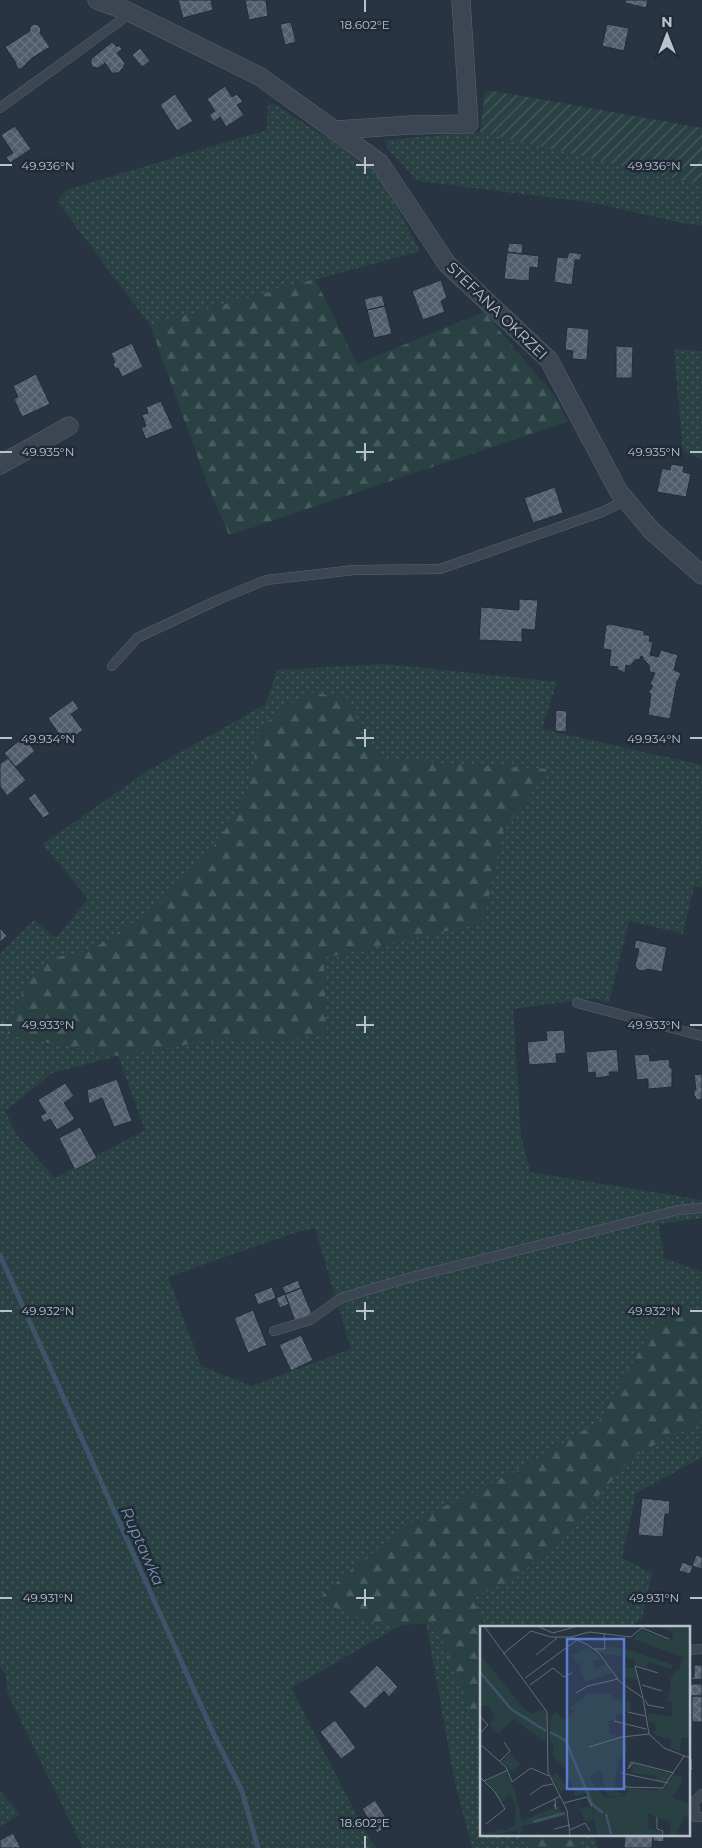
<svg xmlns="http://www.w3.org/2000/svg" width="702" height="1848" viewBox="0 0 702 1848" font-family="Montserrat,sans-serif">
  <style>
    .grass { fill: url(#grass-dots); fill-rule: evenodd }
    .forest { fill: url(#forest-firs) }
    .garden { fill: url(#garden-furrows) }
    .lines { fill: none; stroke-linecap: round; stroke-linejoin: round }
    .stream { stroke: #3e526a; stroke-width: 5 }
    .building { fill: url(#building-cross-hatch); stroke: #222d39 }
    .lane-casing { stroke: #5a646f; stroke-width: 10 }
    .street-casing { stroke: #5a646f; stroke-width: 19 }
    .lane { stroke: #3c4652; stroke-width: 9 }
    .street { stroke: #3c4652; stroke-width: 18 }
    .ticks { fill: none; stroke: #b9c1cc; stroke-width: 2 }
    .labels { text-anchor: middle; stroke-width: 5; stroke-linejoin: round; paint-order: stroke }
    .street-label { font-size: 15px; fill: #b9c1cc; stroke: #202b37 }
    .water-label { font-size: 16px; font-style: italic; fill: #7a93ad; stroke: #202b37 }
    .inset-river { fill: none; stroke: #3e526a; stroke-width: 2.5 }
    .inset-road { fill: none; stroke: #626c79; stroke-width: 1 }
    .view { fill: #5b7cd3; fill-opacity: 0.15; stroke: #5b7cd3; stroke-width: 2.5 }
    .inset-edge { fill: none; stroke: #b9c1cc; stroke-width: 2.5 }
    .ticks-label { font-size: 12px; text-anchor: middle; fill: #b9c1cc; stroke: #202b37; stroke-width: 5; stroke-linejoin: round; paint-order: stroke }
  </style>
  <defs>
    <pattern id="grass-dots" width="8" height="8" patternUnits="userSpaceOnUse" patternTransform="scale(1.25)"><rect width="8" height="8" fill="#2a4143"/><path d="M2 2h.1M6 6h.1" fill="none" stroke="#475b5d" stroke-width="1.8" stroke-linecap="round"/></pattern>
    <pattern id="forest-firs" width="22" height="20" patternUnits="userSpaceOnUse" patternTransform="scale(1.25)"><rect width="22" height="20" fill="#2a4143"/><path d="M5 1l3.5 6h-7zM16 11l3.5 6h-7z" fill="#475b5d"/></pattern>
    <pattern id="garden-furrows" width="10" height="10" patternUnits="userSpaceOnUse" patternTransform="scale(1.25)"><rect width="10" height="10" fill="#2a4143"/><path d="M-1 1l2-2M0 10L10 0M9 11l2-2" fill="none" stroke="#475b5d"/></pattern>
    <pattern id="building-cross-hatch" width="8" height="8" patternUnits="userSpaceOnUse" patternTransform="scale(1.25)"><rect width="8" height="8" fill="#515d6d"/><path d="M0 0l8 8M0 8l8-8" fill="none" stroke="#687281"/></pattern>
  </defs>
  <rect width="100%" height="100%" fill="#283442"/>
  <path class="grass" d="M274,104L377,170L420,251L150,325L57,201L66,190L267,130L268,105Z
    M480,132L702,185V226L673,221L595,203L418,181L390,152L384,140Z
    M674,349L702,351V459L683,452Z
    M385,664L557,682L542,729L702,765V888L694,886L683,934L629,921L609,1003L594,998L513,1009L521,1136L530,1172L702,1200V1218L659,1224L664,1258L702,1272V1457L636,1493L622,1558L652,1573L642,1618L630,1627H481V1834H595L597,1848H472L455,1783L424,1612L291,1688L371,1842L377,1848H83L8,1695L6,1674L0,1667V1617L2,1615L0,1613V954L34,920L56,938L88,899L43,844L149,770L266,704L277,670ZM118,1056L145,1130L55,1178L17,1135L5,1111L52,1073ZM315,1228L351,1349L252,1386L201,1366L168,1277L297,1232Z
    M0,1790L20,1814L0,1827Z"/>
  <path class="forest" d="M315,279L357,364L484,312L557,399L567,422L229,535L206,480L150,325Z
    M308,692L349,698L361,734L388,760L550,769L503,831L483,923L324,958L326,1034L289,1039L226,1038L119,1056L7,1035L26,983L48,959L91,950L159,906L211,850L239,810L251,780L258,731L276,714Z
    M679,1305L702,1311V1405L697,1424L665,1439L630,1459L572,1527L515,1579L471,1598L489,1627H481V1737L435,1623L401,1625L369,1622L317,1600L353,1568L411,1523L526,1466L599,1421L650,1333Z
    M524,1834H579V1848H528Z"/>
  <path class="garden" d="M494,91L702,128V185L480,132L485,92Z"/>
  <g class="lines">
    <path class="stream" d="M0,1255L215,1737L242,1791L258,1848"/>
  </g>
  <path class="building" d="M178,0H211L213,10L183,18Z
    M245,0H266L268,16L249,20Z
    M625,0H648L646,8L625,3Z
    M291,22L296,42L285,45L280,24Z
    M34,24L38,25L41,29L40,33L50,47L32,58L21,69H18L16,65V63L5,47L30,31V27Z
    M607,24L629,28L624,51L602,46Z
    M112,42L117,47L119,45L122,49L117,53L125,63L123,68L118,73H112L105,63L98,68L93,67L91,64V59Z
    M140,48L150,61L142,67L132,55Z
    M225,86L232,97L237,94L243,102L237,105L244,115L226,127L220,117L214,122L209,115L215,111L207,99Z
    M175,94L193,121L177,131L160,105Z
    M15,126L31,149L10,163L6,157L13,153L1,135Z
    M509,243L523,244L522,254L507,252Z
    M507,252L539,256L538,268L530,267L529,281L504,279Z
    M569,252L582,254L580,260H575L572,285L554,282L557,257L567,258Z
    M441,280L447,298L441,301L445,312L423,320L412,291Z
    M382,295L385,306L367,310L364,299Z
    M385,306L392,334L374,338L367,310Z
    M567,327L589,329L587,360L572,359L573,351L565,350Z
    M132,343L143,367L122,377L118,368H115L113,364L115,362L111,353Z
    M616,346L633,347L632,378H616Z
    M36,374L50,404L22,417L14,399L18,397L13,386Z
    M161,401L173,428L146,439L141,428L146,426L142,415L148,413L146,407Z
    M671,464L684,466L683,472L691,474L686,497L657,492L662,468L670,470Z
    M555,487L563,513L533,523L524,498Z
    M519,599L538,600L535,630L522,629V642L479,640L481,607L519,610Z
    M610,624L644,631V635H650L649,641L653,642L650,655L658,657L661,650L678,655L674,670L681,673L678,681H677L670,719L648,715L651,694L648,693L653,686L650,684L655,673L650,672L649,665L643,659V657L641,656L640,659L635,660L630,666L626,665L625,673L617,669L618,667L609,666L611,650L603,649L606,625Z
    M73,700L79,709L71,714L83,730L65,743L48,718Z
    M556,710L567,711L566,732L555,731Z
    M24,737L35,751L16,767L4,753Z
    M8,758L26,780L7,796L0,786V764Z
    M35,793L50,814L43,818L28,798Z
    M0,928L7,936L0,942Z
    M636,940L667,947L662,972L648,969L644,971L638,970L635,966L639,949L634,948Z
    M564,1030L566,1053L556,1054L557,1063L529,1065L527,1042L547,1040L546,1031Z
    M617,1049L619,1072H609L610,1076L596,1078L595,1072L588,1073L586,1052Z
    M649,1054L650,1061L669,1059L670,1068H672V1087L648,1089V1079L637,1080L634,1055Z
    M702,1074V1099L697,1100L694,1095V1091L696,1089L694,1075Z
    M117,1079L132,1121L114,1127L102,1098L89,1104L87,1090Z
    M65,1083L74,1096L64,1103L75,1119L57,1130L50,1119L44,1123L40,1116L46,1113L38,1100Z
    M80,1127L97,1158L75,1170L59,1138Z
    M298,1280L301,1288L285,1294L282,1287Z
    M272,1287L276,1298L258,1305L254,1294Z
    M301,1288L312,1314L295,1321L285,1294Z
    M285,1294L289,1304L280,1308L276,1298Z
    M253,1310L267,1345L248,1353L234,1318Z
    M301,1335L313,1360L291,1371L279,1345Z
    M642,1498L670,1501L669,1514H665L663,1537L638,1535Z
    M696,1555L702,1557V1569L692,1566Z
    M682,1562L693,1566L690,1574L679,1571Z
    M377,1665L398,1687L389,1697L384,1691L365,1709L349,1692Z
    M694,1665H702V1679L692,1680V1677H694Z
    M688,1684H702V1696H688Z
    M692,1696H702V1722H692Z
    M335,1720L356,1748L341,1759L320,1732Z
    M692,1757L693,1770L688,1771V1758Z
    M375,1800L390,1824L377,1833L362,1809Z
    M13,1833L21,1848H0V1840Z
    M625,1834H653L652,1848H624Z
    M653,1834H664V1842L653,1841Z"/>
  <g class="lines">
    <defs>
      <path id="lane" d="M0,108L131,13
        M112,666L137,638L220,599L266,580L354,570L440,569L602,512L626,500
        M577,1003L702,1036
        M274,1331L310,1320L341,1298L408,1278L678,1210L702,1208
        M688,1650L702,1649
        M702,1794L694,1802L695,1817H702"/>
      <path id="street" d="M97,0L127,11L259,76L380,163L447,264L549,360L619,492L652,531L702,575
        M336,130L411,125L469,124L461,0
        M0,465L69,426"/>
    </defs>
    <use href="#lane" class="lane-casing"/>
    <use href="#street" class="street-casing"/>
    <use href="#lane" class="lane"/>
    <use href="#street" class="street"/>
  </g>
  <path class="ticks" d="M365,0V12M365,157V174M0,165H12M356,165H374M690,165H702M365,443V461M0,452H12M356,452H374M690,452H702M365,729V747M0,738H12M356,738H374M690,738H702M365,1016V1033M0,1025H12M356,1025H374M690,1025H702M365,1302V1320M0,1311H12M356,1311H374M690,1311H702M365,1589V1606M0,1598H12M356,1598H374M690,1598H702M365,1836V1848"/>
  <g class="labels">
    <g class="street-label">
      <text transform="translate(497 311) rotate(44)" y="5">STEFANA OKRZEI</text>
    </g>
    <g class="water-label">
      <text transform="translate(143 1546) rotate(66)" y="6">Ruptawka</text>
    </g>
  </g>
  <g transform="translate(480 1626)">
    <rect width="210" height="210" fill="#283442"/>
    <path d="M174,0H210V113L202,111L200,125L191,122V114L171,107L176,104L175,97L168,95V87L192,91V76L186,75L206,25L158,8L161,4L204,18L192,14L193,6ZM109,21L121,33L99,39L91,29ZM126,23L161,32L167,35V42L156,39L154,33L121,27L118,24ZM0,28L45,84L51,88L64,83L67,92L65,116L33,93L18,108L9,98L15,91L9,80H0ZM141,41L155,42L158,54L142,50ZM109,67L132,68L131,72L151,77L149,86L143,85L142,89L138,88L136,94L128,95L130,108L146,111L140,113L148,120L144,131L138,135L135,158V165L144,169L127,171L121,144L110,151L117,163L126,172L144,170L150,161L172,165L185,162L194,149L201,151L202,157L192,171L210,179V192L203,190L196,210H189L191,196L168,188L169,202L181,206V210H130L125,188L113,190V193L106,196L98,180L90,186L98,178L101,183L109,180L115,189L108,167L95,170L86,144L72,129L74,121L69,112L71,92L76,86L83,93L91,89L94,86L90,82ZM30,127L40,138L32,145L21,135ZM154,137L192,148L188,156L176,154L177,150L150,147ZM25,144L35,165L42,195L78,180L82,187L85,185L87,198L84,190L42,200L40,210L36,205L0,210V206L8,207L24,202L23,205L35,200L36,182L30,168L22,176L6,156ZM76,147L88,161L80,166L72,151Z" fill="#2a4143"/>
    <path d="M112,35L116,42L126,38L133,47L105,56L99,39ZM196,43L210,47L205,63L210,66V91L192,88L190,54ZM112,69L118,75H131L126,88L113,91V97H87L104,82ZM142,119L145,122L143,129L125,143L133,155L132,171L128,169L130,164L122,145L112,143L135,129ZM197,156L202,157L192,171L210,179V189L203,190L197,209L191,204V181L185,176L158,187L146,198V205L154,210H133L129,189L137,179L181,170L193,164Z" fill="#2a4143"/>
    <path d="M158,8L206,25L203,31L153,13ZM127,20L149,24L193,39L191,43L126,23Z" fill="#2a4143"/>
    <path d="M125,188L130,210H118L113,190Z" fill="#2a4143"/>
    <path class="inset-river" d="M0,46L31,83L66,105M70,106L86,115L112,178L123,187M126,188L131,208M53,196L85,187"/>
    <path class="inset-road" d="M4,0L67,86L68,146L87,184L90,210M59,1L73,7L98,0M162,2L189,13M91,11L109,6L151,11L164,0M114,23H125L124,7M23,28L51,5L71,11H91L108,19L118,26L140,56L163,72L169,108L184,122L210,132M56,29L77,12M45,52L97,14M50,59L73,42L84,51L92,47M162,59L182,65M96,67L108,60L138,53M163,72L155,40L178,47M165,74L168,79L184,82M148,86L165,90M0,90L8,99L0,107M134,95L166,103M0,118L26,141L32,156L51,142L69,150M109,121L142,111L169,108M19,136L30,125L24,116M153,137L148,143L151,136L194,147M141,147L188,157M0,151L15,166L25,183L6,198M4,155L28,144M147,160L143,161L183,162L204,130M50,169L62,160L73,158M84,177L107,171L112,181M74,178L76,183L75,173L80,170M50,185L75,173M177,191V203L183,205L182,210M74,203L90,199M90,204L105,197L110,205"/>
    <path class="view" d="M87,13H144V163H87Z"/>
    <rect width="210" height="210" class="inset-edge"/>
  </g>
  <g class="ticks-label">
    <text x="365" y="29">18.602°E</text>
    <text x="48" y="170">49.936°N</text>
    <text x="654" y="170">49.936°N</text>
    <text x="48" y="456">49.935°N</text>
    <text x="654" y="456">49.935°N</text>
    <text x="48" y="743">49.934°N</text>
    <text x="654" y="743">49.934°N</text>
    <text x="48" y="1029">49.933°N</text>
    <text x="654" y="1029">49.933°N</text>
    <text x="48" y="1315">49.932°N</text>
    <text x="654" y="1315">49.932°N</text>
    <text x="48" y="1602">49.931°N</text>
    <text x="654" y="1602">49.931°N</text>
    <text x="365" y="1827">18.602°E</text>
  </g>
  <g transform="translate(667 35)" stroke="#202b37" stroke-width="4" paint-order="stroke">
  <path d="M0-4L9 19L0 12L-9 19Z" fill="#b9c1cc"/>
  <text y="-8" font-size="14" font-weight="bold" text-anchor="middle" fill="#b9c1cc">N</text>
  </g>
</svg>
